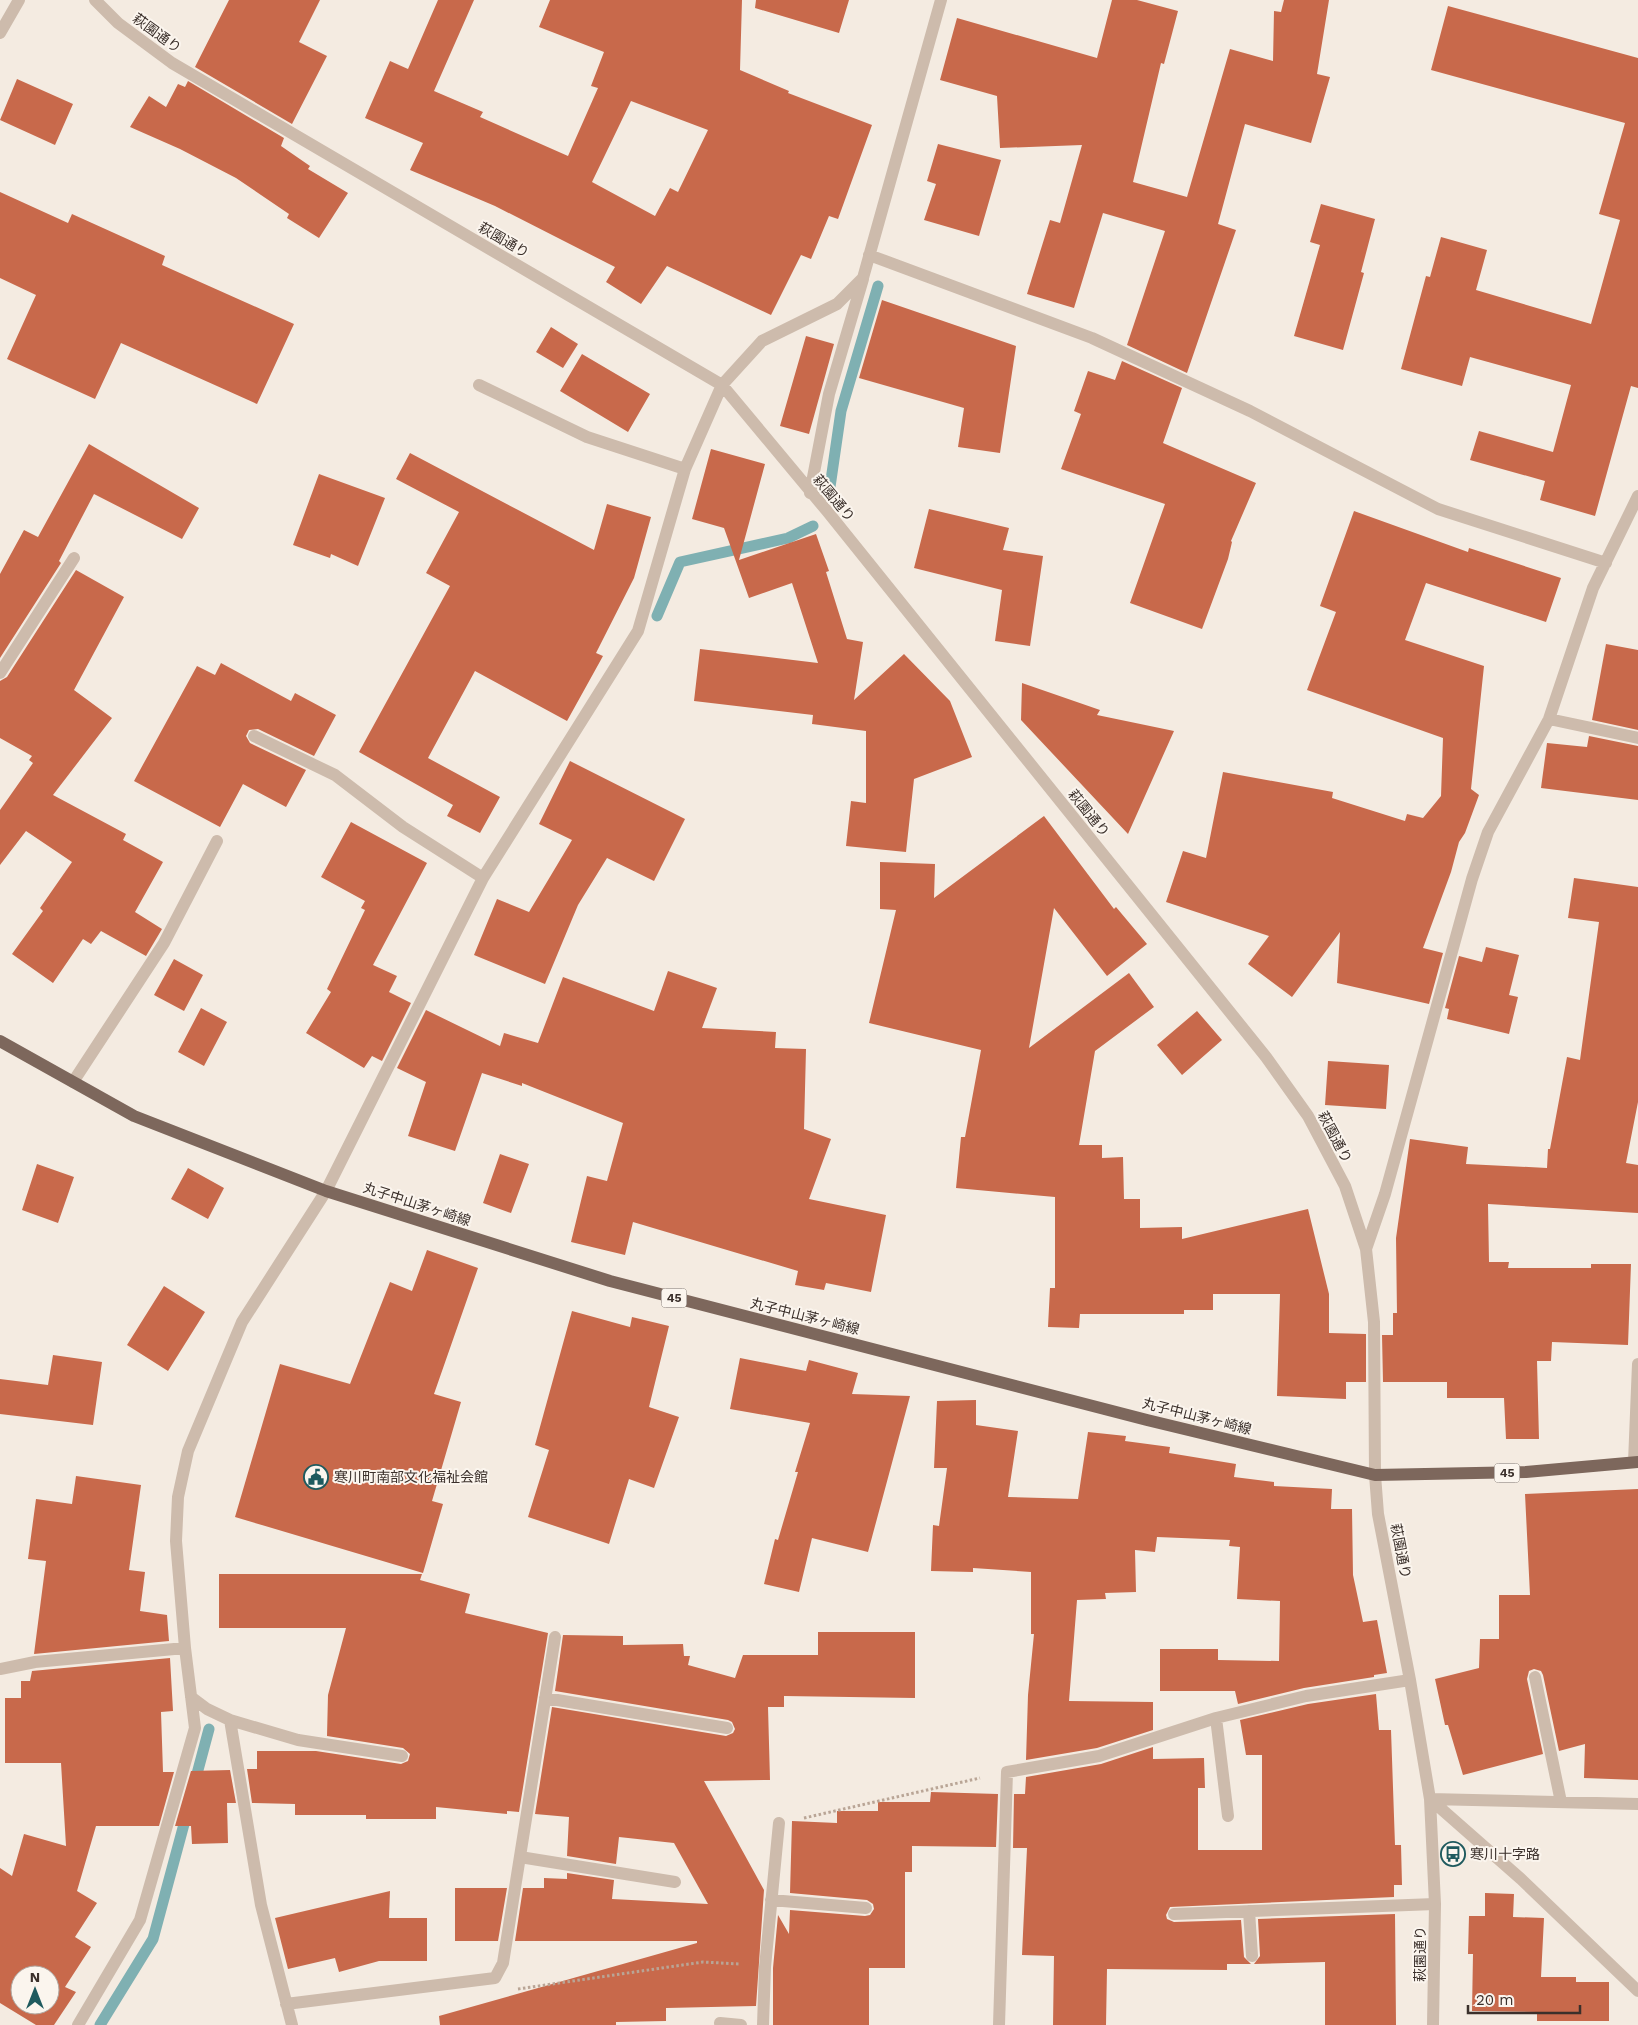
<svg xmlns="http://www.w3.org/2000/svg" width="1638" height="2025" viewBox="0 0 1638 2025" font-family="'Work Sans','Noto Sans JP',sans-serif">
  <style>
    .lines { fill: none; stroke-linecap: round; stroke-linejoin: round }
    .stream { stroke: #7fb0b2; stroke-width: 11 }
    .building { fill: #c8694b; fill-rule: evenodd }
    .path { stroke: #b9a596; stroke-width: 3; stroke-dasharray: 2.5 2.5; stroke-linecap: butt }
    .minor { stroke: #cdbbac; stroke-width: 12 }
    .major { stroke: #7d675c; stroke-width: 12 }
    .labels { text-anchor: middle; stroke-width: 4; stroke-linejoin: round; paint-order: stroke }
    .shield { fill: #fbf5ee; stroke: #756b66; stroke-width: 1 }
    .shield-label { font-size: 12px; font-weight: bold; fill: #3b302b }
    .street-label { font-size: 14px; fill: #3b302b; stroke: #fbf5ee }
    .poi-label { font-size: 14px; fill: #3b302b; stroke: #fbf5ee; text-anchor: start }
  </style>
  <rect width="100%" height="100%" fill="#f4ebe1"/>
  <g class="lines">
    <path class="stream" d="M830,487L841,411L878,286
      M657,616L680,562L788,538L813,526
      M194,1785L209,1729
      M100,2025L153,1939L187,1813"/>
  </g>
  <path class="building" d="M229,0H320L299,42L327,56L292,124L195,67Z
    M438,0H474L434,91L483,112L480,117L568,156L598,88L591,86L604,52L539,27L550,0H742L740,70L789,91L788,93L872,125L838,219L829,216L811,259L801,255L771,315L667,266L641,304L606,282L615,267L495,206L410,170L423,143L365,118L390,61L408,69ZM631,101L708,130L678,192L670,188L655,216L592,182Z
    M756,0H849L839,33L755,8Z
    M1112,0H1137L1178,11L1164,64L1161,63L1133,182L1187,197L1230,49L1273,61L1274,11L1281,12L1284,0H1329L1317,74L1330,77L1311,143L1245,124L1218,224L1236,230L1187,373L1127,345L1165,231L1103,213L1074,308L1027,294L1050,220L1060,223L1082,145L1000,148L997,96L940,80L957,18L1097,58Z
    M1448,6L1638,58V388L1631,386L1595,516L1540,500L1545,481L1470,460L1479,431L1553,452L1571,385L1470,357L1462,386L1401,369L1426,276L1430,277L1441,237L1487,250L1476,290L1591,324L1620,220L1599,214L1625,123L1431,70Z
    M17,79L73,104L55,145L0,120Z
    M188,81L284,138L281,146L310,166L308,169L348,193L319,238L287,218L289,214L236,178L180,149L130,127L149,96L166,107L178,84L185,87Z
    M938,144L1001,160L979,236L924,220L936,184L927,181Z
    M0,192L68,223L72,214L165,256L162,265L294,324L257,404L121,343L95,399L7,359L36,295L0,278Z
    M1321,204L1375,219L1361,272L1364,273L1343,350L1294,336L1320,245L1310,242Z
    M882,300L1016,346L1000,453L958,447L964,408L859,378Z
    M551,327L578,344L563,368L536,352Z
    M806,336L834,344L809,434L780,426Z
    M582,354L650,394L628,432L560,391Z
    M1122,361L1182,388L1163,443L1256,483L1231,541L1232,542L1228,559L1202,629L1130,603L1165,504L1061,469L1081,414L1074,411L1088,371L1115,380Z
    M89,444L199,508L182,539L94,494L59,561L61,563L0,658V574L24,530L38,537Z
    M711,449L765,464L739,560L816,534L829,571L826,572L847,639L863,642L854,700L904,654L950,701L972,757L914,779L906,852L846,846L851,801L866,803V731L812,724L813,715L694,701L700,649L818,663L792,583L749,598L724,528L692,519Z
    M410,453L594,550L607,504L651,517L634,578L596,653L603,656L567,721L475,671L428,758L500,797L480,833L447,816L453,805L359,752L450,586L426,573L459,512L396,479Z
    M319,474L385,498L358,566L331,554L330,558L293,545Z
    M929,509L1009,528L1003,550L1043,556L1030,646L995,641L1002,590L914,568Z
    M1354,511L1468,552L1469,548L1561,578L1546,622L1426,583L1405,640L1484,666L1471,789L1479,795L1465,833L1459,842L1451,872L1423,948L1443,953L1429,1004L1337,983L1340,932L1292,997L1248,964L1269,936L1166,902L1183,851L1206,858L1223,772L1333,792L1332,798L1405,821L1407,814L1423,818L1441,796L1443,738L1307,690L1336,612L1320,606Z
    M76,570L124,597L74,690L112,718L53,795L126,834L123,840L163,862L135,912L162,929L146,956L101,931L91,944L83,939L53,983L12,954L43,911L40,908L72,862L26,831L0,865V810L33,763L29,760L32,756L0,738V681L7,677Z
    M1606,644L1638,650V730L1592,720Z
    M221,663L291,701L295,693L336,715L314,756L258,729L249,730L246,736L250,743L306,770L286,807L243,784L220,827L134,781L197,666L215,675Z
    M1022,683L1100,710L1097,715L1174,731L1128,834L1021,720Z
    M1589,736L1638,746V800L1541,788L1547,743L1587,747Z
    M570,761L685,819L654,881L607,858L578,905L545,984L474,955L497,899L529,912L572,840L539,824Z
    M1044,816L1114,909L1116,907L1147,944L1107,976L1054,908L1029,1048L1129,973L1154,1007L1095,1051L1079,1145H1102V1158L1123,1157L1124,1199H1140V1228L1182,1227V1239L1308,1209L1329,1294V1333L1366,1334V1382H1346V1399L1277,1396L1280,1294H1213V1310H1184V1314H1080L1079,1328L1048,1327L1050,1288H1055V1197L956,1188L961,1137H965L981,1050L869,1023L896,910L880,909V862L935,864L934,898Z
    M351,822L427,863L373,965L397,976L389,992L411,1003L382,1061L372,1056L364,1068L306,1033L331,992L327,989L365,910L361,908L365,901L321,877Z
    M1574,878L1638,887V1102L1626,1163L1638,1165V1213L1488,1204L1489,1262H1509L1508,1268H1591V1264H1631L1628,1345L1552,1342L1551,1361H1537L1539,1439H1506L1504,1398H1447V1382H1383L1382,1335H1393V1313H1397L1396,1238L1410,1139L1468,1147L1466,1164L1547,1168L1548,1149H1550L1567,1057L1580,1060L1599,922L1568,918Z
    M1486,947L1519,955L1509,995L1518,997L1509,1034L1447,1019L1449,1009L1445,1008L1459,956L1482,962Z
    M174,959L203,975L184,1011L154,995Z
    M668,971L717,988L702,1028L776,1032L775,1048L806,1049L804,1129L831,1139L809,1199L886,1215L871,1292L826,1283L824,1290L795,1285L798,1271L633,1222L625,1255L571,1242L587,1176L607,1181L623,1123L522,1083V1086L482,1073L455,1151L408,1136L426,1082L397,1068L426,1010L500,1046L504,1033L538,1043L563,977L654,1011Z
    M201,1008L227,1022L204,1066L178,1052Z
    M1197,1011L1222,1040L1182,1075L1157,1045Z
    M1328,1061L1389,1065L1386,1109L1325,1105Z
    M500,1154L529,1164L511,1213L483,1203Z
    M37,1164L74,1177L58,1223L22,1210Z
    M188,1168L224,1188L208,1219L171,1199Z
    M427,1250L478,1268L434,1394L461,1402L432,1501L443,1504L423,1573L235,1517L280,1364L350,1384L390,1282L412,1291Z
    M164,1286L205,1312L168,1371L127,1345Z
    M572,1311L630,1327L632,1317L669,1326L649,1407L679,1417L654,1488L629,1479L609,1544L528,1517L549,1450L535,1445Z
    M53,1355L102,1362L93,1425L0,1414V1379L48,1385Z
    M740,1358L806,1371L809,1360L858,1373L852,1394L910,1396L868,1552L812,1538L799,1592L764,1584L775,1539L778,1540L798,1472H795L810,1423L730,1409Z
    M976,1400V1425L1018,1431L1008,1497L1078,1499L1088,1432L1126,1436L1125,1441L1170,1447L1169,1453L1236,1464L1234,1477L1274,1482V1486L1332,1489L1331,1509H1352L1353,1575L1363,1622L1377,1620L1387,1673L1374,1675V1677L1304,1688L1238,1704L1235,1691H1160V1649H1218V1660L1279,1661L1280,1601L1237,1599L1240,1547L1229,1546L1230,1540L1157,1537L1155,1552L1135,1550L1136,1592L1105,1593L1106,1599L1077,1600L1069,1701L1153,1702V1730L1097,1748L1026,1760L1028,1695L1034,1634H1031V1572L973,1568V1572L931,1571L933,1525L939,1526L947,1468H934L937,1401Z
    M76,1476L141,1485L129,1570L145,1572L140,1611L167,1615L169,1641L34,1654L46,1561L28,1559L36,1499L72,1504Z
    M1638,1489V1780L1584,1778L1585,1744L1559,1751L1543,1675L1541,1671L1534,1669L1529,1671L1527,1679L1543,1754L1463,1775L1448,1725H1445L1435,1679L1479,1668L1480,1639H1499V1595H1530L1525,1494Z
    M219,1574H422L420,1580L470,1594L465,1613L548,1633L519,1812L507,1811V1814L436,1807V1819H366V1815H295V1804L252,1803L247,1769H257V1751H316L401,1764L408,1761L410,1754L403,1748L327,1736L328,1695L346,1628H219Z
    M818,1632H915V1698L784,1696V1707H768L770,1780L704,1781L764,1890L756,2006L666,2008V2021L616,2022V2025H440L439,2016L697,1943V1941H515L523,1888H544V1878L567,1879V1873L614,1880L612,1899L708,1904L674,1843L619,1837L616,1864L567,1856L569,1817L535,1814L552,1707L726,1736L733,1733L735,1729L732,1722L728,1720L555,1691L563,1635L623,1636V1645L683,1644L684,1656H690L688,1665L735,1678L743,1655H818Z
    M170,1658L173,1711L161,1712L163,1772H174L159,1826H96L77,1891L97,1903L75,1937L91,1947L65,1987L76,1992L54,2025H36L0,2003V1868L12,1876L24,1834L66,1846L61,1763H5V1698H21V1681H30L32,1671ZM20,1975H50V2005H20Z
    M1376,1694L1379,1730H1391L1395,1845H1401L1402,1885H1394V1897L1170,1907L1166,1915L1167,1919L1174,1922L1241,1920L1244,1957L1251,1964H1227V1970L1107,1969L1106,2025H1053L1054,1956L1022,1955L1027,1848H1013L1014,1794H1025L1026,1777L1101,1764L1153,1747V1759L1204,1758L1205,1788H1198V1850H1262V1755H1246L1240,1720L1308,1704Z
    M230,1770L236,1803H227L228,1843L192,1844L191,1826H175L191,1771Z
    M931,1792L998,1794L996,1847L912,1846V1872H905V1968H869V2025H773V1968L778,1915L789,1934L790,1910L865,1916L870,1915L874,1909L873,1904L867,1900L790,1893L792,1821L837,1823V1811H878V1802H930Z
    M455,1888H507L498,1941H455Z
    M390,1891L389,1918H427V1961H379L339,1972L335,1958L288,1969L275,1918Z
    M1485,1893L1514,1894L1513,1917L1544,1918L1541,1977H1576V1982H1609V2021H1537V2012L1472,2011L1473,1954H1468L1469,1916H1485Z
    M1395,1914L1396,2025H1325V1962L1254,1964L1260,1956L1258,1919Z"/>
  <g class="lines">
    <path class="path" d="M804,1818L980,1778
      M518,1989L703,1962L739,1964"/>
    <path class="minor" d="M95,0L118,23L172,63L722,385L827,511L1266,1057L1308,1116L1345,1186L1366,1249L1374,1322L1375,1475L1378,1514L1410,1680L1430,1799L1435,1904L1433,2025
      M0,33L19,0
      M869,255L1092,338L1250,411L1438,509L1606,563
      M479,385L587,437L685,469
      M810,493L829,394L863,279
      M0,673L74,558
      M1549,719L1638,738
      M254,736L335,775L403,827L483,878
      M73,1082L164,943L217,841
      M1366,1249L1385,1194L1472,879L1488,832L1549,719L1593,588L1638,496
      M1634,1462L1638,1364
      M0,1669L35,1662L185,1648
      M1535,1677L1561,1802
      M191,1697L207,1709L230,1720L261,1905L292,2025
      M545,1698L727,1728
      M1216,1718L1228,1816
      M230,1720L298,1740L402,1756
      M1430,1799L1521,1879L1638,1991
      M1430,1799L1638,1804
      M520,1857L675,1882
      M771,1900L866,1908
      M1249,1911L1252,1956
      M1174,1914L1435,1904
      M286,2004L495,1978L503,1963L555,1637
      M720,2023L741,2025
      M78,2025L140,1920L195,1728L185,1648L176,1541L178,1497L188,1451L242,1322L326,1191L483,878L638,631L685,469L722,385L762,341L837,304L863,278L941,0
      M763,2025L765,1967L779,1823
      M999,2025L1007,1772L1099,1756L1216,1718L1306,1696L1410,1680"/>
    <path class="major" d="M0,1041L134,1116L326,1191L610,1281L1147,1420L1375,1475L1526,1472L1638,1462"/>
  </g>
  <defs>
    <symbol id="civic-ring" viewBox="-11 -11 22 22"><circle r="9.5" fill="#fbf5ee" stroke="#1f5a5e" stroke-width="1.5"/><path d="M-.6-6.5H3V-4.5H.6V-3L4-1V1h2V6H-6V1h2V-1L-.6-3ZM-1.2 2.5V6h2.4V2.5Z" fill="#1f5a5e"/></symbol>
    <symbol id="bus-ring" viewBox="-11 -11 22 22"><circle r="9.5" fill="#fbf5ee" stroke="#1f5a5e" stroke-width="1.5"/><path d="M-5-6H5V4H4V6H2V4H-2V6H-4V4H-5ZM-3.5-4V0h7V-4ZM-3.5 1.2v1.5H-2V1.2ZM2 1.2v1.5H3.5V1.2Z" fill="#1f5a5e"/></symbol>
  </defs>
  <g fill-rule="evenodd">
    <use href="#civic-ring" x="302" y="1463" width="28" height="28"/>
    <use href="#bus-ring" x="1439" y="1840" width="28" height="28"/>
  </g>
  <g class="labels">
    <g class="shield">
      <rect x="661.5" y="1288.5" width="25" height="19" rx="4"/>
      <rect x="1494.5" y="1463.5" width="25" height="19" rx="4"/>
    </g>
    <g class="shield-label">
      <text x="674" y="1302">45</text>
      <text x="1507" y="1477">45</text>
    </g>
    <g class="street-label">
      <text transform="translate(157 33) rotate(36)" y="5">萩園通り</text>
      <text transform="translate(504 240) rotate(30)" y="5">萩園通り</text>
      <text transform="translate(834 498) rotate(50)" y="5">萩園通り</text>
      <text transform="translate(1089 813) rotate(51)" y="5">萩園通り</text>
      <text transform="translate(1335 1137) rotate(62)" y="5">萩園通り</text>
      <text transform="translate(417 1204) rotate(18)" y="5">丸子中山茅ヶ崎線</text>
      <text transform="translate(805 1316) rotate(14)" y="5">丸子中山茅ヶ崎線</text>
      <text transform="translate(1197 1416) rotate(14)" y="5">丸子中山茅ヶ崎線</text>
      <text transform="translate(1401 1551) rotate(79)" y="5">萩園通り</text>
      <text transform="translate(1420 1954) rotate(-90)" y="5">萩園通り</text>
    </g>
    <g class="poi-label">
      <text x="334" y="1482">寒川町南部文化福祉会館</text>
      <text x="1470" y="1859">寒川十字路</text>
    </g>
  </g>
  <g transform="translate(35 1990)"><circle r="24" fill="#fbf5ee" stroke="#aea6a0"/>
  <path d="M0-4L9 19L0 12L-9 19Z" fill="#1f5a5e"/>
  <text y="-8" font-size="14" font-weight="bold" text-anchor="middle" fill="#3b302b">N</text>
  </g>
  <path d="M1468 2005v8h112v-8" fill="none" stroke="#3b302b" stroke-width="2.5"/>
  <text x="1476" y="2005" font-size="15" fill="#3b302b" stroke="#fbf5ee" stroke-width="4" paint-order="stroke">20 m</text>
</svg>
